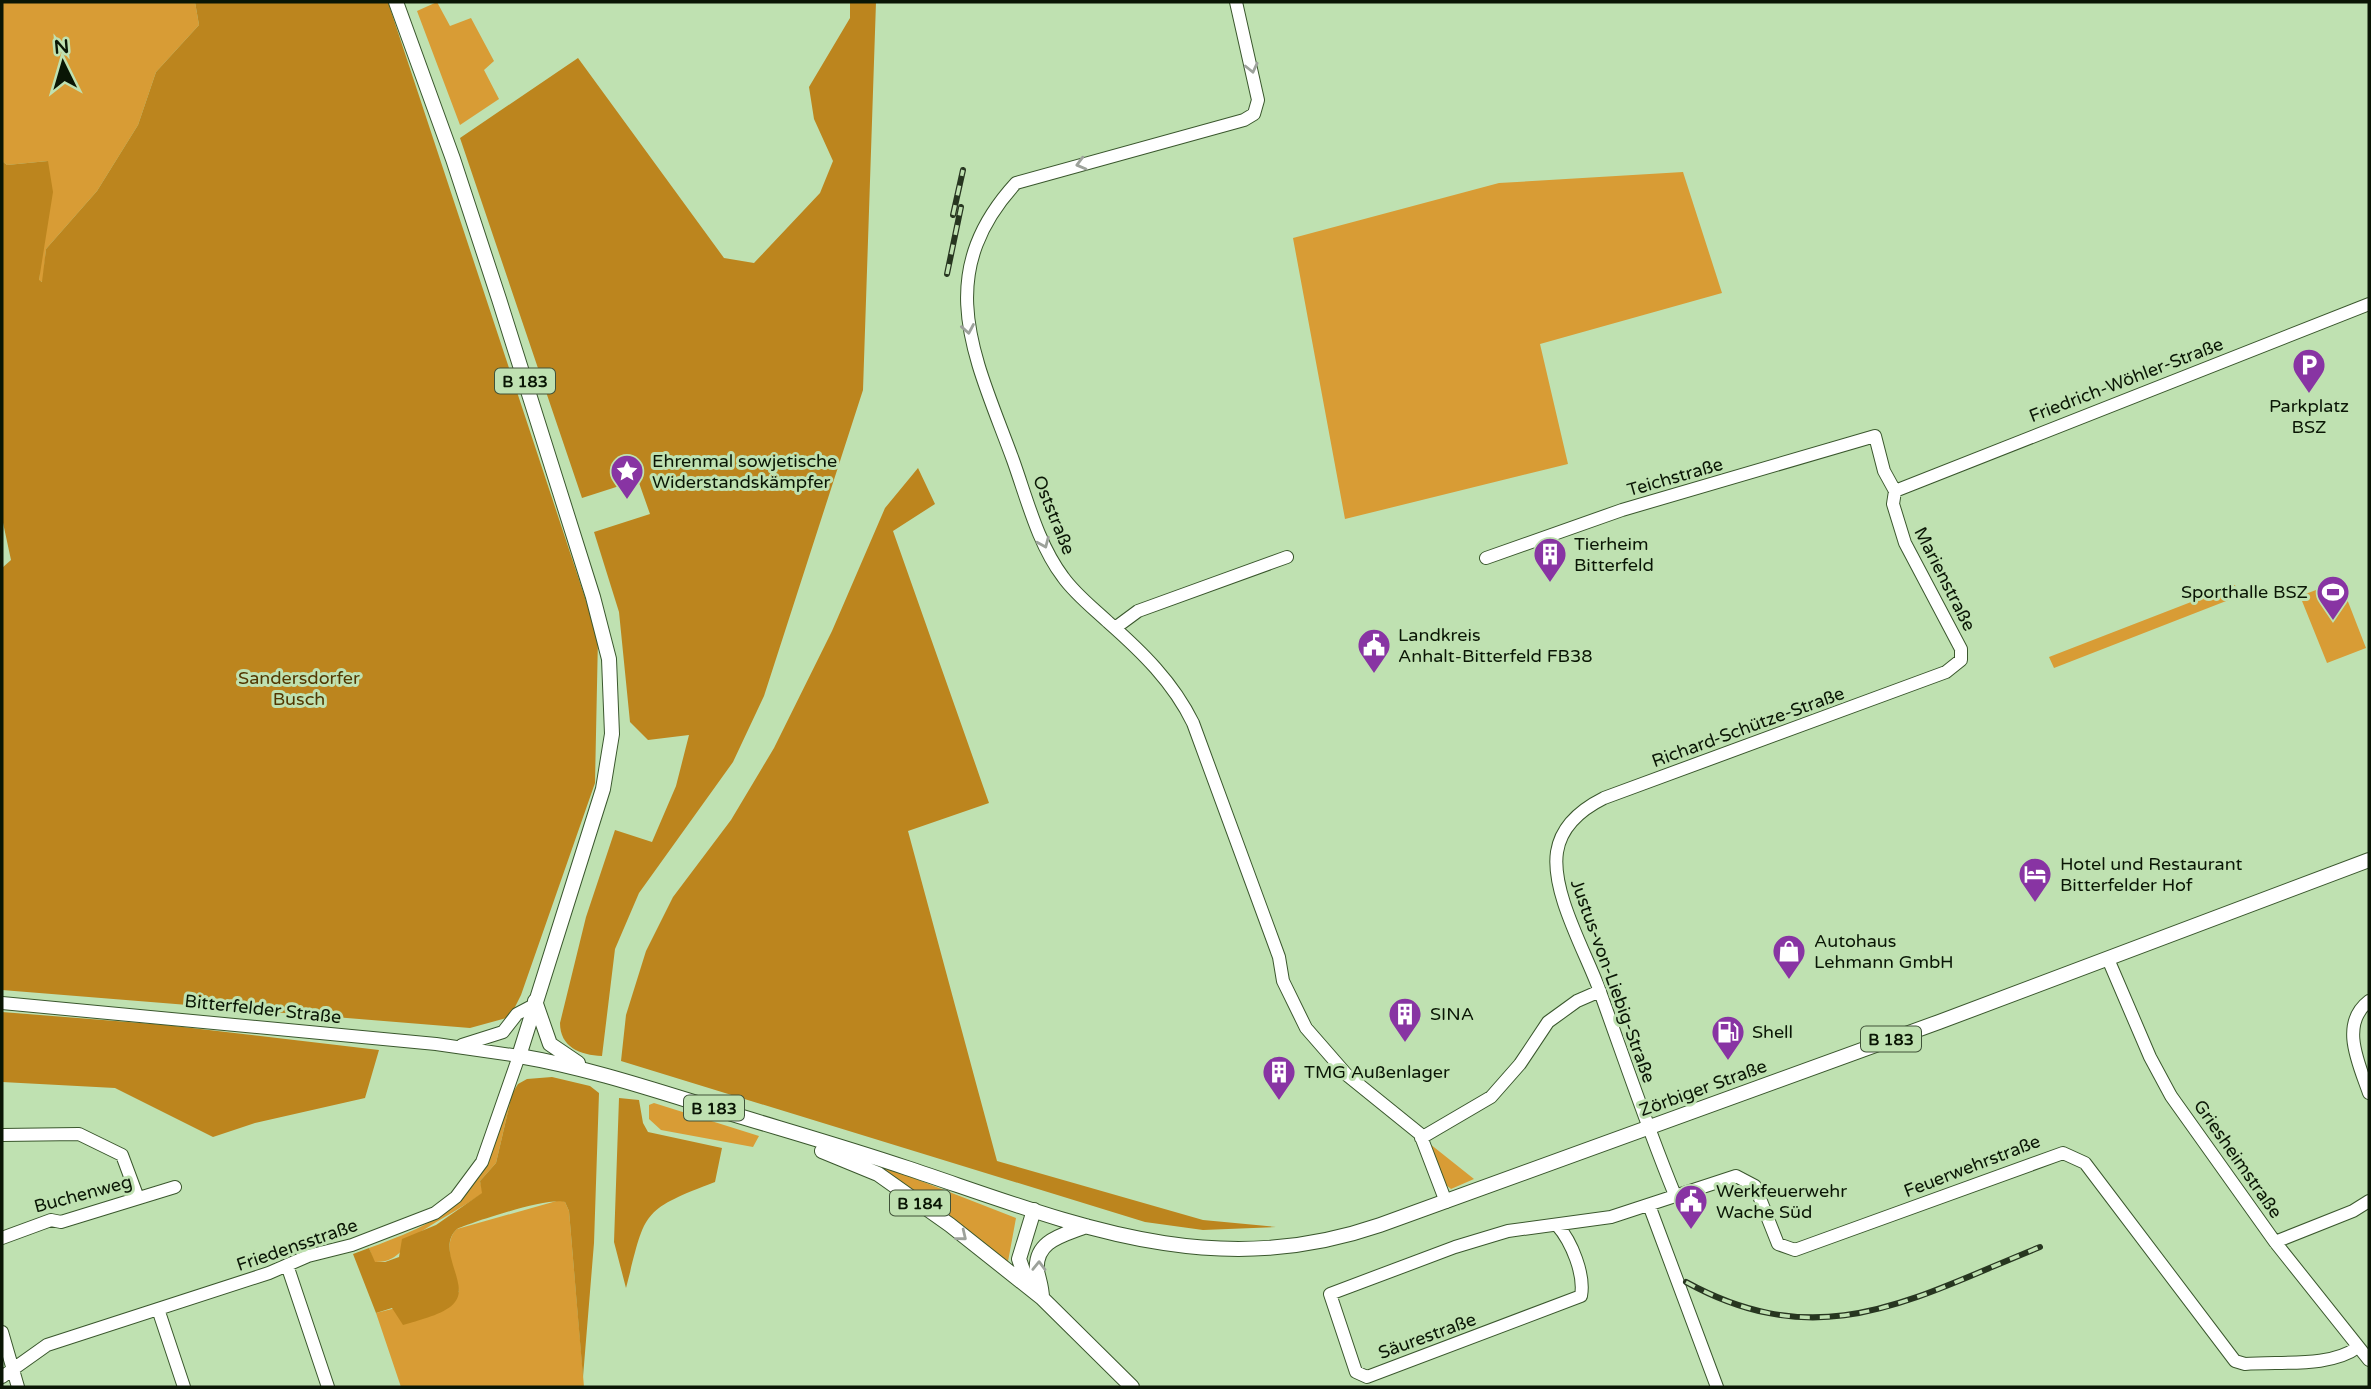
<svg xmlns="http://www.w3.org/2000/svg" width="2371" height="1389" viewBox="0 0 2371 1389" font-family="'Varela Round',sans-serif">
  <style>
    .green { fill: #d89c35 }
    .forest { fill: #bc851e }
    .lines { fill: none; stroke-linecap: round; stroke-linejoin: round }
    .minor-casing { stroke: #3a572d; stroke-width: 14 }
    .major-casing { stroke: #3a572d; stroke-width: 16 }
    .minor { stroke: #fff; stroke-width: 12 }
    .major { stroke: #fff; stroke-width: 14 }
    .rail-casing { stroke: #273620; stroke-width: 6 }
    .rail { stroke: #bfe1b1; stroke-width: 3.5; stroke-dasharray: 10; stroke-linecap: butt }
    .oneway { stroke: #9da29b }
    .labels { text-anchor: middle; stroke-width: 6; stroke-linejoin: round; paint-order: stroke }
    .shield { fill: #bfe1b1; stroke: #405339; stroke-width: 2 }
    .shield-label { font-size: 16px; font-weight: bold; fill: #0a1605 }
    .street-label { font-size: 18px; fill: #0a1605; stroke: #bfe1b1 }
    .poi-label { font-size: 18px; fill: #0a1605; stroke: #bfe1b1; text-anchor: start }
    .park-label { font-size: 18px; fill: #523600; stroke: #bfe1b1 }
  </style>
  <rect width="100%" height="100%" fill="#bfe1b1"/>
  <path class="green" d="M2,2H195L199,25L156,72L138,125L97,191L46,249L43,282L39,281L48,161L7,165L2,161Z
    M437,2L450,26L471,18L494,61L484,70L499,99L460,125L417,11Z
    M1683,172L1722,293L1540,344L1568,464L1345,519L1293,238L1499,183Z
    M2340,581L2366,648L2327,663L2300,596Z
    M2235,585L2239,596L2054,668L2049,657Z
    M512,1094L496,1163L480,1181L483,1193C463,1207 442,1218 422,1231C403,1243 401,1263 374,1262L369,1248C473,1210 475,1194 512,1094Z
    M654,1103L759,1136L753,1147L661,1130L649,1119V1105Z
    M1430,1144L1474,1179L1451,1189L1446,1185Z
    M880,1165L1016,1218L1007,1267L878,1171Z
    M560,1200L565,1202L569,1211L584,1387H401L376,1313L459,1292C455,1274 441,1243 457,1229Z"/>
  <path class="forest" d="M195,2H388L598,637L595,783L521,995L510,1017L470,1028L2,990V568L11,560L2,518V161L7,165L48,161L53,192L39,280L42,282L46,249L97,191L138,125L156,72L199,25Z
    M850,2H876L863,390L764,696L733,762L639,893L615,949L602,1056C580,1055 560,1047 560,1023L586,917L615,830L652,842L676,786L689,735L648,740L630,722L619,612L594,532L650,514L638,480L582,498L460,138L578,58L724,258L754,263L820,193L833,161L814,119L809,87L850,18Z
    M918,468L935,504L893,531L989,803L908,831L997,1161L1203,1220L1276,1227L1203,1230L1145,1222L621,1061L626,1015L646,951L673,897L731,820L774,748L832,631L885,508Z
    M2,1012L166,1025L379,1050L365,1098L255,1123L213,1137L115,1088L2,1082Z
    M552,1077L590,1086L599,1093L594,1243L583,1377L569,1211L565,1202C548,1197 476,1221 457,1229C435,1249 470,1284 455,1302C447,1313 423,1319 410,1323L403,1325L392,1308L376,1313L353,1254L369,1248L375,1262H385L399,1257L402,1239L436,1225L482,1193L480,1181L496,1163L512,1094L518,1084L527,1079Z
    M619,1098L639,1100L643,1123L648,1132L722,1148L715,1182C639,1211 646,1212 626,1288L614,1242Z"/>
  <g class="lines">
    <defs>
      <path id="minor" d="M1236,2L1258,100L1254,114L1244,120L1016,183C930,277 976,359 1013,460C1027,499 1038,544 1063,577C1075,594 1093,608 1108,622C1142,652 1173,682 1193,723L1279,957L1283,981L1306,1028L1347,1075L1420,1134L1446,1202
        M1895,491L2369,304
        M1486,558L1622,510L1875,436L1884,471L1895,491L1893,504L1905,543L1961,649V660L1946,672L1604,798C1582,809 1561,826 1557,852C1551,892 1585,951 1599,989C1624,1058 1647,1127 1675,1195
        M1115,628L1138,611L1287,557
        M2108,959L2150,1057L2171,1096L2275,1242L2369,1360
        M2369,1001C2339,1024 2359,1064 2369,1093
        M2,1003L436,1044L519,1056L482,1162L456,1197L435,1213L352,1245L308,1256L269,1273L47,1345L2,1377
        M462,1045L503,1032L517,1014L534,1005
        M2,1135L79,1134L122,1155L138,1198
        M1421,1138L1491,1097L1520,1064L1548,1022L1577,1001L1600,991
        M1649,1205L1717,1387
        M1557,1225C1572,1242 1585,1275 1581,1296L1367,1377L1356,1372L1330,1294L1455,1247L1508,1231L1611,1217L1736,1176L1755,1186L1778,1244L1795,1250L2063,1153L2085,1163L2235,1361L2245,1364C2280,1361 2330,1368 2358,1347
        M2,1238L51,1220L61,1222L175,1187
        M2275,1242L2353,1211L2369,1201
        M287,1265L328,1387
        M158,1309L184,1387
        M2,1332L18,1387"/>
      <path id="major" d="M396,2L453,159L499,299L593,597L609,659L612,734L603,789L519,1056C590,1068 660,1092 729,1113C788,1131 848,1148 907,1168C1069,1222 1208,1284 1380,1225L1939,1022L2369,860
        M535,1001L550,1044L578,1063
        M822,1151L878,1174L950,1225L1042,1298L1132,1387
        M1028,1285L1019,1259L1034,1210
        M1042,1298C1042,1288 1039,1280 1037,1271C1034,1240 1064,1235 1086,1226"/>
    </defs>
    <use href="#minor" class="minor-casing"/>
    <use href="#major" class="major-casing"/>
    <use href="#minor" class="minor"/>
    <use href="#major" class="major"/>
    <defs>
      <path id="rail" d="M953,215L963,170
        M947,274L961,207
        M1686,1282C1821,1356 1911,1299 2040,1247"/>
    </defs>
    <use href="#rail" class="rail-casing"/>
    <use href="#rail" class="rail"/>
  </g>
  <defs><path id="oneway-chevron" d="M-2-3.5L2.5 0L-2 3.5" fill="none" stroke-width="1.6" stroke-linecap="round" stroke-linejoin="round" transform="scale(1.75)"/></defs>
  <g class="oneway">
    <use href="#oneway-chevron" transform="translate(1252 68) rotate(77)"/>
    <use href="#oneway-chevron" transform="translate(1081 164) rotate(165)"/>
    <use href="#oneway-chevron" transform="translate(968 329) rotate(80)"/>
    <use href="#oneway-chevron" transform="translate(1044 543) rotate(67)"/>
    <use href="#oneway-chevron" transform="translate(962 1236) rotate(39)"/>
    <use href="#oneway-chevron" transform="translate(1039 1266) rotate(-89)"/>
  </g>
  <defs>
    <symbol id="parking-pin" viewBox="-11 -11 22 30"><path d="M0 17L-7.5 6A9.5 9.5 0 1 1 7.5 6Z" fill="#8834a3" stroke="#bfe1b1"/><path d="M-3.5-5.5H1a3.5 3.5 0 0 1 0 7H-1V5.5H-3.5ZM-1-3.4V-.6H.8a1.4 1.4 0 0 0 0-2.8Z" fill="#fff"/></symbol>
    <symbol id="sight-pin" viewBox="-11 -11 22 30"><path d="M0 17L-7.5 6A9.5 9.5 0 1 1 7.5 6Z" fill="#8834a3" stroke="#bfe1b1"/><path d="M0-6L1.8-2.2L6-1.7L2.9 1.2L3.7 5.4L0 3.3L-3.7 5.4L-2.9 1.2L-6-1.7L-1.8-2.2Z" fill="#fff"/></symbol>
    <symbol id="building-pin" viewBox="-11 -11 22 30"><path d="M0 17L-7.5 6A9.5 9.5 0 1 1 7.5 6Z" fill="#8834a3" stroke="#bfe1b1"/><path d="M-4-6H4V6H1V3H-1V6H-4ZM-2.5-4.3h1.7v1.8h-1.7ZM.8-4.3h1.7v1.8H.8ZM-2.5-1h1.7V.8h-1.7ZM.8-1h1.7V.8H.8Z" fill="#fff"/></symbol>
    <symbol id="stadium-pin" viewBox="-11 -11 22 30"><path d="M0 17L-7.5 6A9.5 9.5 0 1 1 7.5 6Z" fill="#8834a3" stroke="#bfe1b1"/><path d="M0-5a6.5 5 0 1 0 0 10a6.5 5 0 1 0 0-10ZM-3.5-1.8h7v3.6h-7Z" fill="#fff"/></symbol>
    <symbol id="civic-pin" viewBox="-11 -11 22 30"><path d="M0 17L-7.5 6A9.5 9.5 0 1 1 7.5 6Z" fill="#8834a3" stroke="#bfe1b1"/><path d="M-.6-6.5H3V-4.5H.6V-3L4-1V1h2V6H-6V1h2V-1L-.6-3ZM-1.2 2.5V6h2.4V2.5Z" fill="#fff"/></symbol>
    <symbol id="hotel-pin" viewBox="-11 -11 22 30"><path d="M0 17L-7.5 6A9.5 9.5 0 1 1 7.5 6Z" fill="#8834a3" stroke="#bfe1b1"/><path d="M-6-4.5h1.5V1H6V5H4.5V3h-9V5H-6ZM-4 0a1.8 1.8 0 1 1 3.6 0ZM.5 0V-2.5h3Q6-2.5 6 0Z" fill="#fff"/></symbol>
    <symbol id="shop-pin" viewBox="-11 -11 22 30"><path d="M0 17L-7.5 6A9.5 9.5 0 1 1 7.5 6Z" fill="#8834a3" stroke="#bfe1b1"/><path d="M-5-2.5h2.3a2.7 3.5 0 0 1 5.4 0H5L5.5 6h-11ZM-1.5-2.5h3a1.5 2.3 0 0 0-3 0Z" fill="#fff"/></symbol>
    <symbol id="fuel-pin" viewBox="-11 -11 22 30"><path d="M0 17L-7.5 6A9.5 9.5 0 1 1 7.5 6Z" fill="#8834a3" stroke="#bfe1b1"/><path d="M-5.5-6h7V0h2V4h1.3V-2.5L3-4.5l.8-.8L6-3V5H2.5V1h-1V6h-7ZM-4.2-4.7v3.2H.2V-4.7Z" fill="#fff"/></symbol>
  </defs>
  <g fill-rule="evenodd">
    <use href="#parking-pin" x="2290" y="346" width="38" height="52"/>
    <use href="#sight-pin" x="608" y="452" width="38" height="52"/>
    <use href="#building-pin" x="1531" y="535" width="38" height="52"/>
    <use href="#stadium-pin" x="2314" y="573" width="38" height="52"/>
    <use href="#civic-pin" x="1355" y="626" width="38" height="52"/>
    <use href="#hotel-pin" x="2016" y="855" width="38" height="52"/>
    <use href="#shop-pin" x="1770" y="932" width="38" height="52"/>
    <use href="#building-pin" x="1386" y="995" width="38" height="52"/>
    <use href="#fuel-pin" x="1709" y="1013" width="38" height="52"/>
    <use href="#building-pin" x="1260" y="1053" width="38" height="52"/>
    <use href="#civic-pin" x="1672" y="1182" width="38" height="52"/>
  </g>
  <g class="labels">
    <g class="shield">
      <rect x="495" y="368.5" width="60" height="25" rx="5"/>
      <rect x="1861" y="1026.5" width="60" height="25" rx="5"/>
      <rect x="684" y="1095.5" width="60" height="25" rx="5"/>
      <rect x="890" y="1190.5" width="60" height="25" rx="5"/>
    </g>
    <g class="shield-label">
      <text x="525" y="387">B 183</text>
      <text x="1891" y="1045">B 183</text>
      <text x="714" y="1114">B 183</text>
      <text x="920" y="1209">B 184</text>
    </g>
    <g class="street-label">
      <text transform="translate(2126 380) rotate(-21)" y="6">Friedrich-Wöhler-Straße</text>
      <text transform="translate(1675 477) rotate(-16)" y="6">Teichstraße</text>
      <text transform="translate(1054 515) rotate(68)" y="6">Oststraße</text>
      <text transform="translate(1945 579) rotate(63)" y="6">Marienstraße</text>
      <text transform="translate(1748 727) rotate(-20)" y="6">Richard-Schütze-Straße</text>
      <text transform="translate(1613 981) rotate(70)" y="6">Justus-von-Liebig-Straße</text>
      <text transform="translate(263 1009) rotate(6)" y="6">Bitterfelder Straße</text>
      <text transform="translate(1703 1088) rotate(-20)" y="6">Zörbiger Straße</text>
      <text transform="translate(2238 1159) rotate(55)" y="6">Griesheimstraße</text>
      <text transform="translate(1972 1166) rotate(-21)" y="6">Feuerwehrstraße</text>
      <text transform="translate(83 1194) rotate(-15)" y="6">Buchenweg</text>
      <text transform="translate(297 1245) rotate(-19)" y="6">Friedensstraße</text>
      <text transform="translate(1427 1336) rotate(-20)" y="6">Säurestraße</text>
    </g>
    <g class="poi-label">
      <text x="2309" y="412" text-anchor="middle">Parkplatz<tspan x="2309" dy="21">BSZ</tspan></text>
      <text x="652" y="467">Ehrenmal sowjetische<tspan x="652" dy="21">Widerstandskämpfer</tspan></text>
      <text x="1574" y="550">Tierheim<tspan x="1574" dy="21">Bitterfeld</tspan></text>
      <text x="2308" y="598" text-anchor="end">Sporthalle BSZ</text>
      <text x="1398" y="641">Landkreis<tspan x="1398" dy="21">Anhalt-Bitterfeld FB38</tspan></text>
      <text x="2060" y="870">Hotel und Restaurant<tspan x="2060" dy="21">Bitterfelder Hof</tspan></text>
      <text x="1814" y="947">Autohaus<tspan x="1814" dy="21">Lehmann GmbH</tspan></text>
      <text x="1430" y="1020">SINA</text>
      <text x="1752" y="1038">Shell</text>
      <text x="1304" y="1078">TMG Außenlager</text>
      <text x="1716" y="1197">Werkfeuerwehr<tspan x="1716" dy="21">Wache Süd</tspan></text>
    </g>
    <g class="park-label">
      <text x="299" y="684">Sandersdorfer<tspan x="299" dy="21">Busch</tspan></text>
    </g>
  </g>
  <rect width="2371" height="1389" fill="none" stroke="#0a1605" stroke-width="7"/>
  <g transform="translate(63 63) rotate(355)" stroke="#bfe1b1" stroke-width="5" paint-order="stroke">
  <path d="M0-5L12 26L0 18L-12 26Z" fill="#0a1605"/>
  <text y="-10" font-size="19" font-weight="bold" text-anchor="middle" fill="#0a1605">N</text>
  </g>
</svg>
